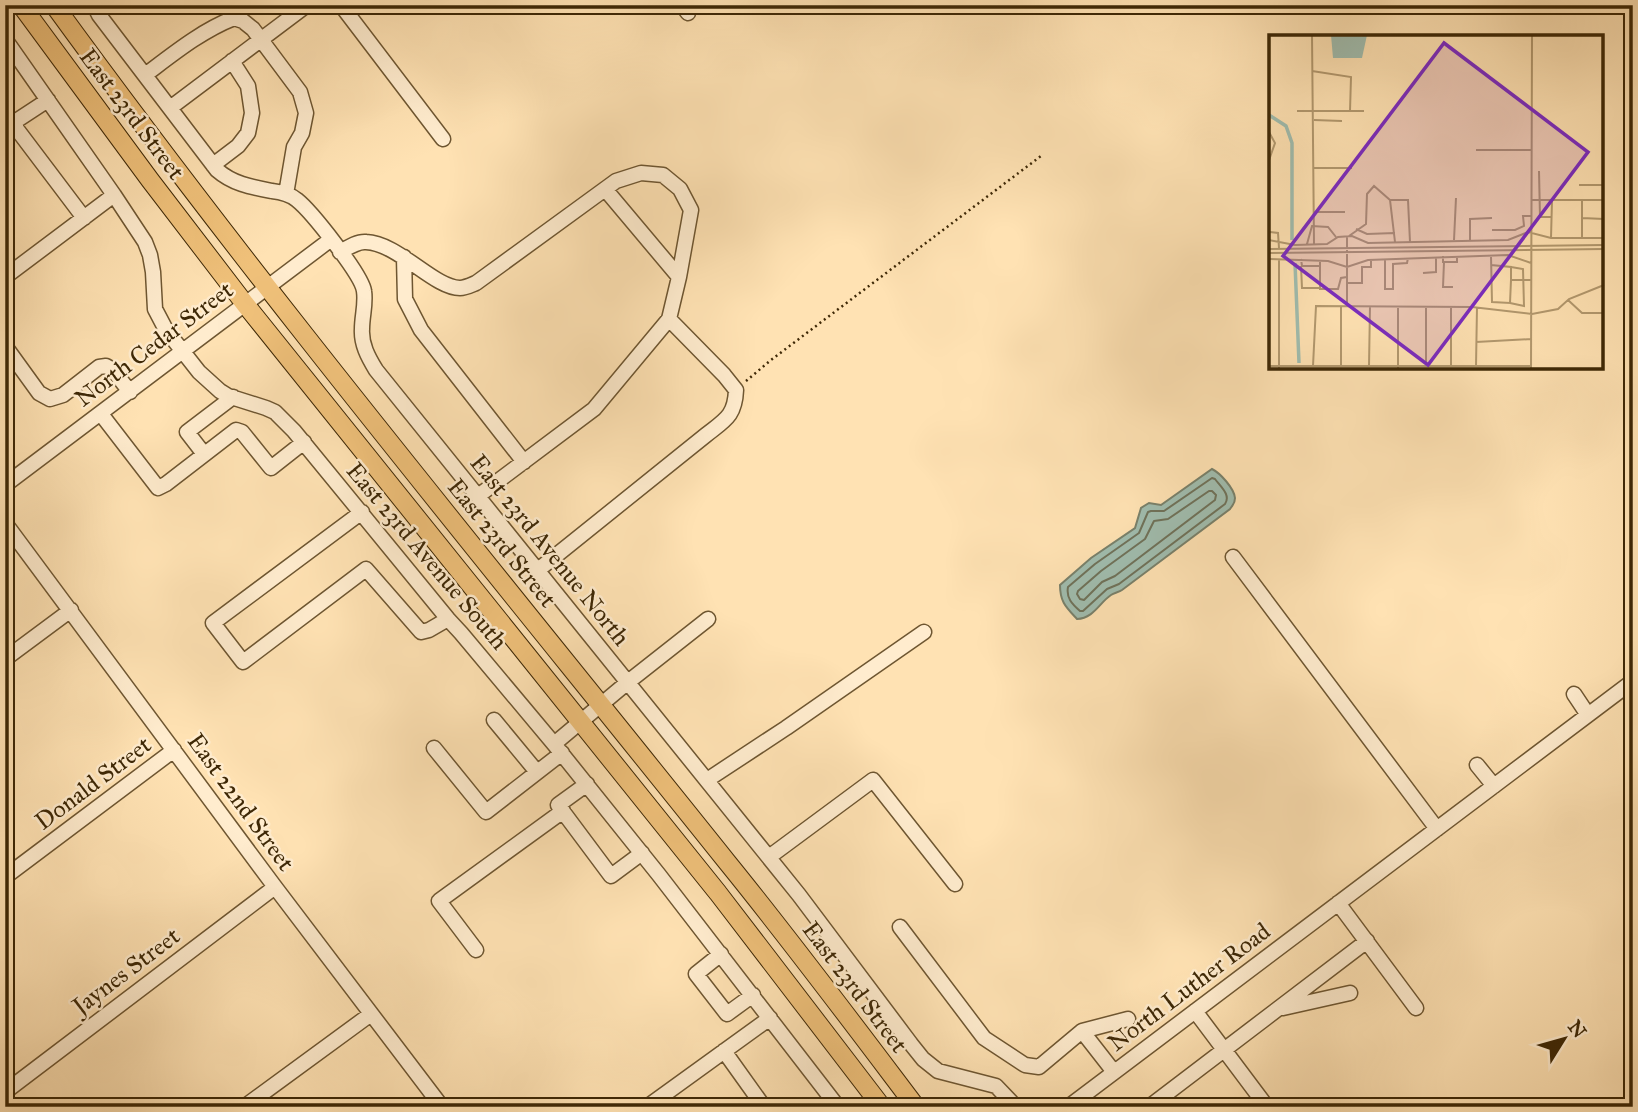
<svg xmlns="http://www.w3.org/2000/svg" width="1638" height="1112" viewBox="0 0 1638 1112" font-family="'IM FELL Great Primer',serif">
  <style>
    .water { fill: #a0bdaf; stroke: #79816b; stroke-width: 2 }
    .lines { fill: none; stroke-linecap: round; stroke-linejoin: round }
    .shore { stroke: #6f725a; stroke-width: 2 }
    .stream { stroke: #79816b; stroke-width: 4.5 }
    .minor-casing { stroke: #6e5631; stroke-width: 17 }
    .major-casing { stroke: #3e2806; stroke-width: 20 }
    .path { stroke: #3e2806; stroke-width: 2.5; stroke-dasharray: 2 3.5; stroke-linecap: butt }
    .minor { stroke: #ffecce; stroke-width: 14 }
    .major { stroke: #f0c17a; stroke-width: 18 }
    .labels { text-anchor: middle; stroke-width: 5; stroke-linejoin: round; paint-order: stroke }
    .street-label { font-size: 24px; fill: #3e2806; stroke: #ffecce }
    .inset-river { fill: none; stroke: #a0bdaf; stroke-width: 3.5 }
    .inset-road { fill: none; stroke: #b2986e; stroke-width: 2 }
    .view { fill: #7b2cbf; fill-opacity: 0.15; stroke: #7b2cbf; stroke-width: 3.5 }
    .inset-edge { fill: none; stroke: #3e2806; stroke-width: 3.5 }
  </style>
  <rect width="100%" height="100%" fill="#ffe2b3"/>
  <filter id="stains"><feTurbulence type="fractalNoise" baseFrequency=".00286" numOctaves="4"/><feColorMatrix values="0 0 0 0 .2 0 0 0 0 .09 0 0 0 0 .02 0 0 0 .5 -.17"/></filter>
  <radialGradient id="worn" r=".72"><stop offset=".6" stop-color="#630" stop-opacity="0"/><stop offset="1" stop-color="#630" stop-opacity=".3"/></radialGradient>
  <path class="water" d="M1212,469C1220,473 1234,488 1235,498C1235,504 1233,504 1230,509L1122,590C1119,592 1114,593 1111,595C1099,603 1094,618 1077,619C1066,607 1060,602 1060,585L1091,558L1135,528L1141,508L1149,503L1161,505Z"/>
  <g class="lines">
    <path class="shore" d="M1212,478L1215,479C1221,487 1231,495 1225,504L1119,584L1107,589L1083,611H1080C1072,604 1066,598 1068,587L1095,564L1139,533L1148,512L1151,511H1164Z
      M1209,491H1212L1216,495L1215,500L1115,576L1102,582L1084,600L1080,599L1077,594L1078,591L1101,571L1145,539L1154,521L1168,519Z"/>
    <path class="stream" d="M5,84L6,83"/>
    <defs>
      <path id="minor" d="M94,5L99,15L217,170C233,184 251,187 272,191C281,192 290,194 297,200C311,211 362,275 364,291C366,304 362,316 362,329C361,344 368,357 376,370L799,895L911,1044L923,1059L938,1071L996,1086L1016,1107
        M341,5L443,139
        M682,5L688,13
        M5,39L114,195L145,242L150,255L153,272L155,309L166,330L199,372L220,391L228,396L266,408L275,412L294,431L448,619L461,633L554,744L659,875L838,1107
        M145,75C173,54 201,31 234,18L243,21L253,29L300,92L306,113L302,133L294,147L286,194
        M48,100L16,121V128L84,218
        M170,108L307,5
        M213,165L238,146L248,133L252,113L248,86L232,61
        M605,189L679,277
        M340,252C347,248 358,241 366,242C398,243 434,288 460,288C465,288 471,285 476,283L616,181L641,173L663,175L680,189L691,210L679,277L669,319L594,409L478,496
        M404,257L405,299L421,330L524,462
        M5,277L114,195
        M5,346L39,393L50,399L63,395L99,367L106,366L113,370L130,392
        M101,414L158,488L166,484L236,430L242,432L271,468L304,442
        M204,454L187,432L233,397
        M5,485L330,240
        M362,512L213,623L243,662L366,569L421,632L429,630L448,619
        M5,523L275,887L442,1107
        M1233,557L1437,829
        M538,570L706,435C725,420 735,416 736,390L724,375L669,319
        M5,659L71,610
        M1574,694L1588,715
        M494,720L537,772
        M554,744L628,682L708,619
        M434,748L486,812L562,753
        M1477,765L1494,786
        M707,780L786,728L924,632
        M587,784L558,805L611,876L642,853
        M769,857L873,780L955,884
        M5,877L174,750
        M1338,903L1416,1008
        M900,927L984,1038L1025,1065L1039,1067L1082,1031L1114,1072
        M476,950L439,901L563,811
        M721,954L696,974L727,1014L753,995
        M1283,1008L1350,993
        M1195,1011L1267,1107
        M1082,1031L1128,1019
        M724,1051L764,1107
        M5,1092L275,887
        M244,1107L371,1014
        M647,1107L770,1018
        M1068,1107L1633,681
        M1149,1107L1367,941"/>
      <path id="major" d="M21,5L150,180L245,304L718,893L882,1107
        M54,5C268,299 500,578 727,862C792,942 854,1025 916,1107"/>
    </defs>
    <use href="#minor" class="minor-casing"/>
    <use href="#major" class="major-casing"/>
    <path class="path" d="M746,381L771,360L1041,156"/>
    <use href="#minor" class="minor"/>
    <use href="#major" class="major"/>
  </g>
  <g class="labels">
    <g class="street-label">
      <text transform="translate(132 114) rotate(53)" y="8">East 23rd Street</text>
      <text transform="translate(154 344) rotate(-37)" y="8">North Cedar Street</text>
      <text transform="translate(502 543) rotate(51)" y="8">East 23rd Street</text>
      <text transform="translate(550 550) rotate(51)" y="8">East 23rd Avenue North</text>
      <text transform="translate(427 556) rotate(50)" y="8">East 23rd Avenue South</text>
      <text transform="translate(93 783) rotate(-37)" y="8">Donald Street</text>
      <text transform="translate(241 802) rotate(54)" y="8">East 22nd Street</text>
      <text transform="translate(126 971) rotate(-37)" y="8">Jaynes Street</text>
      <text transform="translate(855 987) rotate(53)" y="8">East 23rd Street</text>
      <text transform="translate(1189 987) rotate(-37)" y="8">North Luther Road</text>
    </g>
  </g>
  <g transform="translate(1269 35)">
    <rect width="334" height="334" fill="#ffe2b3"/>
    <path d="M62,0H98L93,23H64Z" fill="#a0bdaf"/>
    <path class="inset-river" d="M0,80L17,91L23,108V205M26,228L30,328"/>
    <path class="inset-road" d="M43,0L45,209M43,36L82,42L81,76M28,76H95M45,85L73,86M0,97L6,108L0,125M207,115H263M45,133H83M270,136L271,182H283M310,150H335M121,165H139L141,207M263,165H335M45,177H76M313,183L335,184M87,194L98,199L126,198M223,195H246L255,191L254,181H263M0,197L9,198L10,213M78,201V271M80,201L97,189L98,159L105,151L121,165L126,207M282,203L283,165M313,203V165M0,205L26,210L58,209L69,202L83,201L99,208L239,205L259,197L282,203H335M185,205L187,163M201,205V184L223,183M38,209L43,191L59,192L67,202M0,214L335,210M0,218L335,214M174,221V227H188V222M222,221L223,267L241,268L242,245H263M0,224L59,226L78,232L99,225L239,220L262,228M10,224V334M32,224L33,231H51M116,224V254H124V229L138,228L139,223M51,225V254H69L72,243L78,242M175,227L174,252H184M222,230L242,232V245M32,231L33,253H50M154,238L167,237V222M78,248H93V232H102V225M299,265L313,278H335M241,268L255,271L254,234L242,232M157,272V331M207,307L262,304M0,331H262M44,331L47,271L203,272L263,279L289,274L300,264L335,250M72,331V271M100,331L101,271M182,331V272M207,331L208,272M129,334V272M262,334L263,0"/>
    <path class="view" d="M175,8L319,117L159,330L14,221Z"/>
    <rect width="334" height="334" class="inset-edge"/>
  </g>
  <rect width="1638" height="1112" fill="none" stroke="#ffe2b3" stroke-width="28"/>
  <rect x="7" y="7" width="1624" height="1098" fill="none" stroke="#3e2806" stroke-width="3.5"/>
  <rect x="14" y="14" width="1610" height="1084" fill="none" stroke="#3e2806" stroke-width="2"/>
  <g transform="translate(1564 1039) rotate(53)" stroke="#ffecce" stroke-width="5" paint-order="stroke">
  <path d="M0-5L12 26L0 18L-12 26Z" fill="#3e2806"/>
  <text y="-10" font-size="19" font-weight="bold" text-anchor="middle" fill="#3e2806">N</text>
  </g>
  <rect width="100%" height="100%" filter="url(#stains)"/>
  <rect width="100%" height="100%" fill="url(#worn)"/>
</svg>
